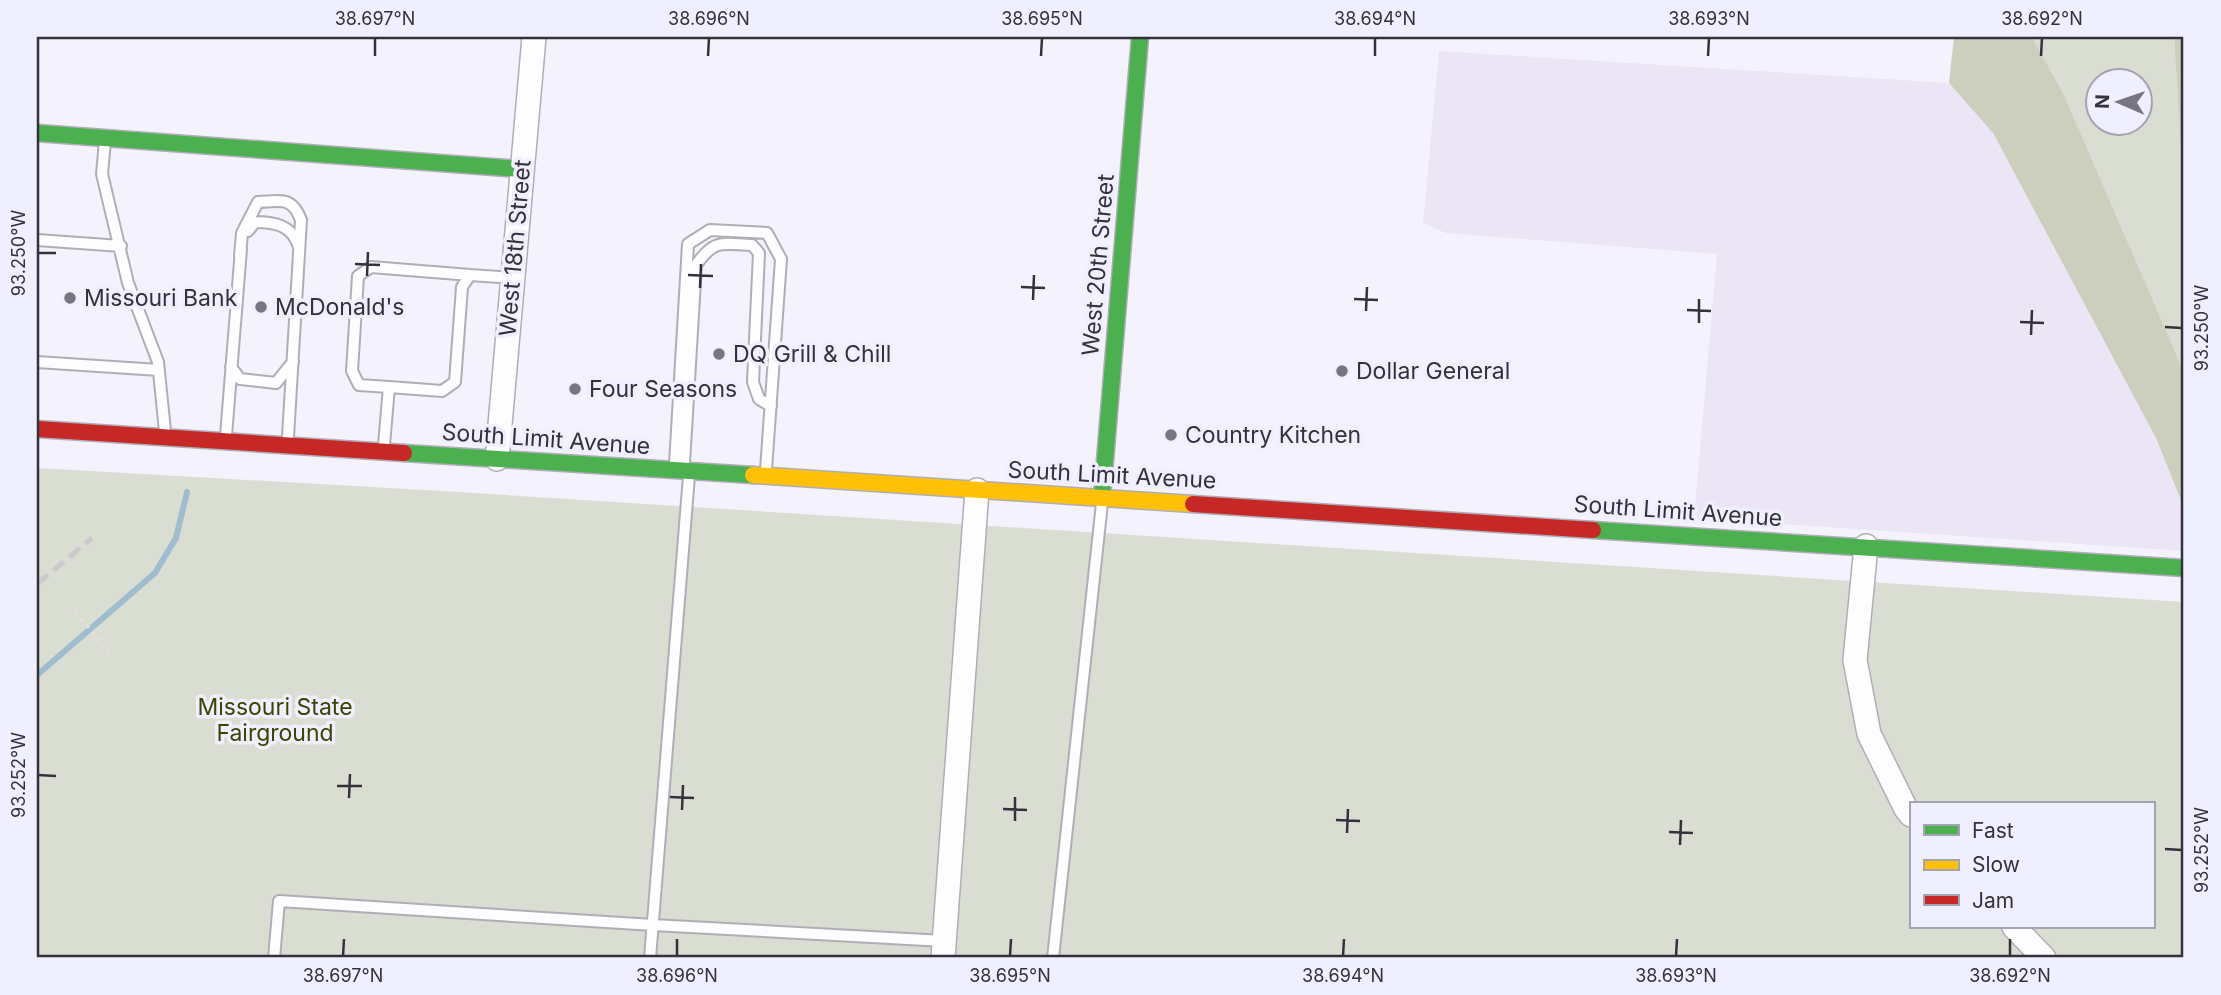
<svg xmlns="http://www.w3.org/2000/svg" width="2221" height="995" viewBox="0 0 2221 995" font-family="Inter,sans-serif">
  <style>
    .industrial { fill: #ece5f5 }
    .green { fill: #daddd1; fill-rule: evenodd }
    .forest { fill: #cccfbe }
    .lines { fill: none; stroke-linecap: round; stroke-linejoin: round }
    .stream { stroke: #9fbdcf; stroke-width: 6 }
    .lane-casing { stroke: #afaeb7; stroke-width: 14 }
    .street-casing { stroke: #afaeb7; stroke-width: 26 }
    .fast-casing { stroke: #afaeb7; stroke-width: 19 }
    .slow-casing { stroke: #afaeb7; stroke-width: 19 }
    .jam-casing { stroke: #afaeb7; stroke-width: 19 }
    .path { stroke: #e1e1e3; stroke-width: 3.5; stroke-dasharray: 3.5 5; stroke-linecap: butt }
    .lane { stroke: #fdfdff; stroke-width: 10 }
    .street { stroke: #fdfdff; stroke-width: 23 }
    .fast { stroke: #4caf50; stroke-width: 16 }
    .slow { stroke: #ffc107; stroke-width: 16 }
    .jam { stroke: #c62828; stroke-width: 16 }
    .rail { stroke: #cacacc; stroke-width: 5; stroke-dasharray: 14 7; stroke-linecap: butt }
    .ticks { fill: none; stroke: #33323c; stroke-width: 2.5 }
    .poi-dot { fill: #77757f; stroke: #f0efff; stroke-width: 2.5 }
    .labels { text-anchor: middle; stroke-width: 7; stroke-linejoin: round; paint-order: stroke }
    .street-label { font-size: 23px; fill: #33323c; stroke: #f0efff }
    .poi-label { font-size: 23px; fill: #33323c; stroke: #f0efff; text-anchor: start }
    .park-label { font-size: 23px; fill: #3d4400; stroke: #f0efff }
    .neatline { fill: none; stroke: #33323c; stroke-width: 2.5 }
    .ticks-label { font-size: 18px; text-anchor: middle; fill: #33323c }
  </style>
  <rect width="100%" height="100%" fill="#f4f2fc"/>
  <path class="industrial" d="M1439,51L1949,83L1993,133L2156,438L2184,508V551L1694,518L1717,254L1446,233L1423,223Z"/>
  <path class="green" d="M2032,37H2174L2181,153L2184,173V372L2064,95ZM2098,80H2140V122H2098Z
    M37,468L442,491L2184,602V958H37ZM1911,804H2153V927H1911Z"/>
  <path class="forest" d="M1954,37H2032L2064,95L2184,372V508L2156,438L1993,133L1949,83Z
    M2174,37H2184V173L2181,153Z"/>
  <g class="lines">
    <path class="stream" d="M37,675L155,573L176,538L187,492"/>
    <defs>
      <path id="lane" d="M105,141L102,174L128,283L158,362L165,431
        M248,231L255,222C275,222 292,225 299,247
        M37,240L121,246
        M240,256L242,233L258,202C281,201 292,196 301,220L288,437
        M37,362L159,370
        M231,367L240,379L276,383L293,362
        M389,387L359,385L352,371L358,276L371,267L470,275
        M226,436L241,249
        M384,445L389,387L442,391L455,382L462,287L470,275L512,278
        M684,463L696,265C715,238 722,244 752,245L759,253L753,382L759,399L771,406
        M675,464L688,244L710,230L767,233L781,259L766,470
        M274,958L279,901L653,925L944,941
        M650,958L689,476
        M1053,958L1102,503"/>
      <path id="street" d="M497,459L534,37
        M1866,546L1855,660L1869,734L1906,809L1911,815
        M2014,927L2044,958
        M943,958L977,490"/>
      <path id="fast" d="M37,133L521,169
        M404,453L753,475
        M1102,497L1140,37
        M1593,530L2184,568"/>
      <path id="slow" d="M753,475L1193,504"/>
      <path id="jam" d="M37,429L404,453
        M1193,504L1593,530"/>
    </defs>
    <use href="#lane" class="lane-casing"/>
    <use href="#street" class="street-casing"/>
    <use href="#fast" class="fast-casing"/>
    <use href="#slow" class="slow-casing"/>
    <use href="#jam" class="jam-casing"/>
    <path class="path" d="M76,612L110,654"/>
    <use href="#lane" class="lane"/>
    <use href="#street" class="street"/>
    <use href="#fast" class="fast"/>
    <use href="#slow" class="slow"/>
    <use href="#jam" class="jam"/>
    <path class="rail" d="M37,584L92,538"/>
  </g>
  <path class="ticks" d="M375,56V38M708,56L709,38M1041,56L1042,38M1375,56V38M1708,56L1709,38M2041,56L2042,38M38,253H56M355,264L380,265M688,275L713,276M367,276L368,252M1021,287L1045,288M700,288L701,264M1354,299L1378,300M1033,300L1034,275M1687,310L1711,311M1366,311L1367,287M2020,322L2044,323M1699,323V299M2165,327L2182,328M2031,335L2032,310M38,775L56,776M337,786H362M670,797L694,798M349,798L350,774M1003,809L1027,810M682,810L683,785M1336,820L1360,821M1015,821V797M1669,832L1693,833M1347,833L1348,809M1680,845L1681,820M2165,849L2182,850M343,956L344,939M677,956V939M1010,956L1011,939M1343,956L1344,939M1676,956L1677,939M2010,956V939"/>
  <g class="poi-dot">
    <circle cx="70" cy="298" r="7"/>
    <circle cx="261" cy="307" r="7"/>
    <circle cx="719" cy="354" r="7"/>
    <circle cx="1342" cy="371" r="7"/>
    <circle cx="575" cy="389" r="7"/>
    <circle cx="1171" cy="435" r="7"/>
  </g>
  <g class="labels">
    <g class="street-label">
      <text transform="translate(515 248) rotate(-85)" y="8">West 18th Street</text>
      <text transform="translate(1098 265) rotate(-85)" y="8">West 20th Street</text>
      <text transform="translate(546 439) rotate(4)" y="8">South Limit Avenue</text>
      <text transform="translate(1112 475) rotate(3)" y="8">South Limit Avenue</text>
      <text transform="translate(1678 511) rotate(4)" y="8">South Limit Avenue</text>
    </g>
    <g class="poi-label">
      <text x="84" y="306">Missouri Bank</text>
      <text x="275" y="315">McDonald's</text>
      <text x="733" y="362">DQ Grill &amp; Chill</text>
      <text x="1356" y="379">Dollar General</text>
      <text x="589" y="397">Four Seasons</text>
      <text x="1185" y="443">Country Kitchen</text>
    </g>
    <g class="park-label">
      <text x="275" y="715">Missouri State<tspan x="275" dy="26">Fairground</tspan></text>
    </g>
  </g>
  <rect width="2221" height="995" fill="none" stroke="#f0efff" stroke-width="77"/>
  <rect x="1910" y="802" width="245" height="126" fill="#f0efff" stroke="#a4a3b1" stroke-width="2"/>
  <rect x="1924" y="825" width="35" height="10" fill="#4caf50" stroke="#a4a3b1" stroke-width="2"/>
  <text x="1972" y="838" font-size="21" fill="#33323c">Fast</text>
  <rect x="1924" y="860" width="35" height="10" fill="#ffc107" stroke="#a4a3b1" stroke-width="2"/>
  <text x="1972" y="872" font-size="21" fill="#33323c">Slow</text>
  <rect x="1924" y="895" width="35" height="10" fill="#c62828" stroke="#a4a3b1" stroke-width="2"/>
  <text x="1972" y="908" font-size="21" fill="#33323c">Jam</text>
  <g transform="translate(2119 102) rotate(272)"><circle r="33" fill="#f0efff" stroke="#a4a3b1" stroke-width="2"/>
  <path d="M0-5L12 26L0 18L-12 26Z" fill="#77757f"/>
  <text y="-10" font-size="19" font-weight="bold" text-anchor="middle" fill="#33323c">N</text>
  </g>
  <rect x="38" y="38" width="2144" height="918" class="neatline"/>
  <g class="ticks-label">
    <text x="375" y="25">38.697°N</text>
    <text x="709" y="25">38.696°N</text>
    <text x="1042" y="25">38.695°N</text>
    <text x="1375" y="25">38.694°N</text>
    <text x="1709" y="25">38.693°N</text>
    <text x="2042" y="25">38.692°N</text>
    <text transform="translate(19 253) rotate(-90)" y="6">93.250°W</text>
    <text transform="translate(2202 328) rotate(-90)" y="6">93.250°W</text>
    <text transform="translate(19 775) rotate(-90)" y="6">93.252°W</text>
    <text transform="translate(2202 850) rotate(-90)" y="6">93.252°W</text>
    <text x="343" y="982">38.697°N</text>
    <text x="677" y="982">38.696°N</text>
    <text x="1010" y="982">38.695°N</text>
    <text x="1343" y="982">38.694°N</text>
    <text x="1676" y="982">38.693°N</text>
    <text x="2010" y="982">38.692°N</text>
  </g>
</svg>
